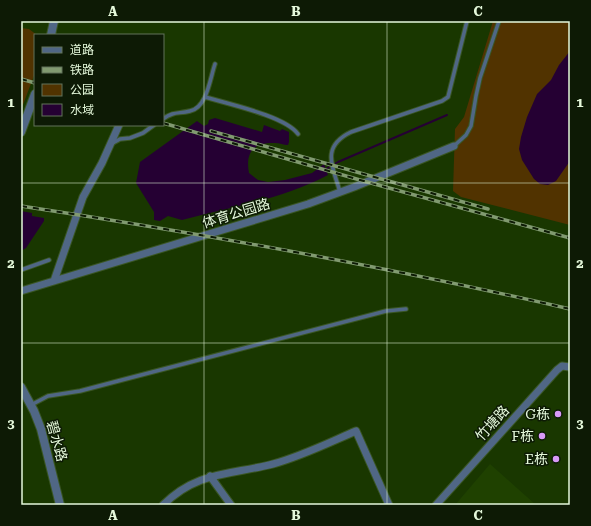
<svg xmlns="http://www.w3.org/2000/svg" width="591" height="526" viewBox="0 0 591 526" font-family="'Roboto Serif','Noto Sans SC',serif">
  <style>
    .built { fill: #1f4100 }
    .green { fill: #513300 }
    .water { fill: #250033 }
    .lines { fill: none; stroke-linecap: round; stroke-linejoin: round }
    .stream { stroke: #250033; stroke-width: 2 }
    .service-casing { stroke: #3a5623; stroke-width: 5.5 }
    .minor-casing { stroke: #3a5623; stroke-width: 9 }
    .tertiary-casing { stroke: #3a5623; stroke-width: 10 }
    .service { stroke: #506785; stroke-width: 3.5 }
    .minor { stroke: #506785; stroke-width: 7 }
    .tertiary { stroke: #506785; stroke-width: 8 }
    .rail-casing { stroke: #819a70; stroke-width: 3.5 }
    .rail { stroke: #0d1a05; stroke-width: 2; stroke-dasharray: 6; stroke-linecap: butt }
    .grid { fill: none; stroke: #e5f9db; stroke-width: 1; stroke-opacity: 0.55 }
    .poi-dot { fill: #d99af7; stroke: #0d1a05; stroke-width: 1.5 }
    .labels { text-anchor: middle; stroke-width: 3; stroke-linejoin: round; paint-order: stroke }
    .street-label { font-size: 14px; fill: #e5f9db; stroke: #0d1a05 }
    .poi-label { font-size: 14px; fill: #e5f9db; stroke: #0d1a05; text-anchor: end }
    .neatline { fill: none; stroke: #e5f9db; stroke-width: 1.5 }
    .grid-label { font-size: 13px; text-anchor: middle; font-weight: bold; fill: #e5f9db }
  </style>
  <rect width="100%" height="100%" fill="#193700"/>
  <path class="built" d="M490,464L536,505H455Z"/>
  <path class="green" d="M493,21H570V225L461,197L453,191L455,129L464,117Z
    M21,28L29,29L37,35H35V73L21,110Z"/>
  <path class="water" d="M570,51V161L556,181L548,185L540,184L534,179L522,160L519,149L521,137L527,117L537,94L551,80L559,65Z
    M215,118L262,132L264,125L280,131L282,129L289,132V142L288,145C283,145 280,143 275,143C254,142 245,152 249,173L258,180L268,182L285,180L312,173L324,164L328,175C283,199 232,207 182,220L168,216L160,221L154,220V212L136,183L140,162L197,121L204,126L208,124L209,120Z
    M21,211L32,213V216L44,218V221L26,248L21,251Z"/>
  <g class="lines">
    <path class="stream" d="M326,169L338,162L447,115"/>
    <defs>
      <path id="service" d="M205,97C228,104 285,116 298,134
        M163,119C174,111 178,114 190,111C207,108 210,78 215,64
        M111,144L120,139L130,138L143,133L154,125
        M454,146L466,135L471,126L476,96L480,78L499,21
        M340,192C333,167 320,147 351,132L442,101L448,97L467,21
        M21,270L49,260
        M31,405L48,396L80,391L118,381L386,311L406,309"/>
      <path id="minor" d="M54,281L83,197L102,163L119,125
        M21,291L308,204L354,187L454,146
        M210,476L231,505
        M163,505C197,471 230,475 273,464C302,456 328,443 356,431L389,505
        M436,505L557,370L562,366L570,367"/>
      <path id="tertiary" d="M51,35L54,21
        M21,132L35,94
        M21,387L34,411L41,429L60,505"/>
    </defs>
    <use href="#service" class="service-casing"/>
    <use href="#minor" class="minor-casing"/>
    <use href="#tertiary" class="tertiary-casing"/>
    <use href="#service" class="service"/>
    <use href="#minor" class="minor"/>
    <use href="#tertiary" class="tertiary"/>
    <defs>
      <path id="rail" d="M21,79L35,83
        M163,123L360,180L570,238
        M211,131L488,209
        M21,206C205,234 388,267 570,309"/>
    </defs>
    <use href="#rail" class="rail-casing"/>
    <use href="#rail" class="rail"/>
  </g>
  <path class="grid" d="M204,21V505M387,21V505M21,183H570M21,343H570"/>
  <g class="poi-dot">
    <circle cx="558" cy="414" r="4"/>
    <circle cx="542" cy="436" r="4"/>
    <circle cx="556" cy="459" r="4"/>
  </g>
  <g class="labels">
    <g class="street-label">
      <text transform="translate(236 213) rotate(-17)" y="5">体育公园路</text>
      <text transform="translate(492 423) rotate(-48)" y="5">竹塘路</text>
      <text transform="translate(57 441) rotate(74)" y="5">碧水路</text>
    </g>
    <g class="poi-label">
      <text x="550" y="419">G栋</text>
      <text x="534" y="441">F栋</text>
      <text x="548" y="464">E栋</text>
    </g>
  </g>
  <rect width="591" height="526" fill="none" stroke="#0d1a05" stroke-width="44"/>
  <rect x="34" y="34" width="130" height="92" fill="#0d1a05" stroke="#63735b"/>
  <rect x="42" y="47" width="20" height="6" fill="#506785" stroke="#63735b"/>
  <text x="70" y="54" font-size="12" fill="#e5f9db">道路</text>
  <rect x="42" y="67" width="20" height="6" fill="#819a70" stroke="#63735b"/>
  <text x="70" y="74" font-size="12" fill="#e5f9db">铁路</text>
  <rect x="42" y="84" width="20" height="12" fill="#513300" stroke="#63735b"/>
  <text x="70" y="94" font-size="12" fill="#e5f9db">公园</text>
  <rect x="42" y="104" width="20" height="12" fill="#250033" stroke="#63735b"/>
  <text x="70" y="114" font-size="12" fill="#e5f9db">水域</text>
  <rect x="22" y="22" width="547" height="482" class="neatline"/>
  <g class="grid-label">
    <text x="113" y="16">A</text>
    <text x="296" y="16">B</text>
    <text x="478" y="16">C</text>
    <text x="11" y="107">1</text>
    <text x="580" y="107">1</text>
    <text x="11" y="268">2</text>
    <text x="580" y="268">2</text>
    <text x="11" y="428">3</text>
    <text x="580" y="428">3</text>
    <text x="113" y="520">A</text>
    <text x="296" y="520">B</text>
    <text x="478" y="520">C</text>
  </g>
</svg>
